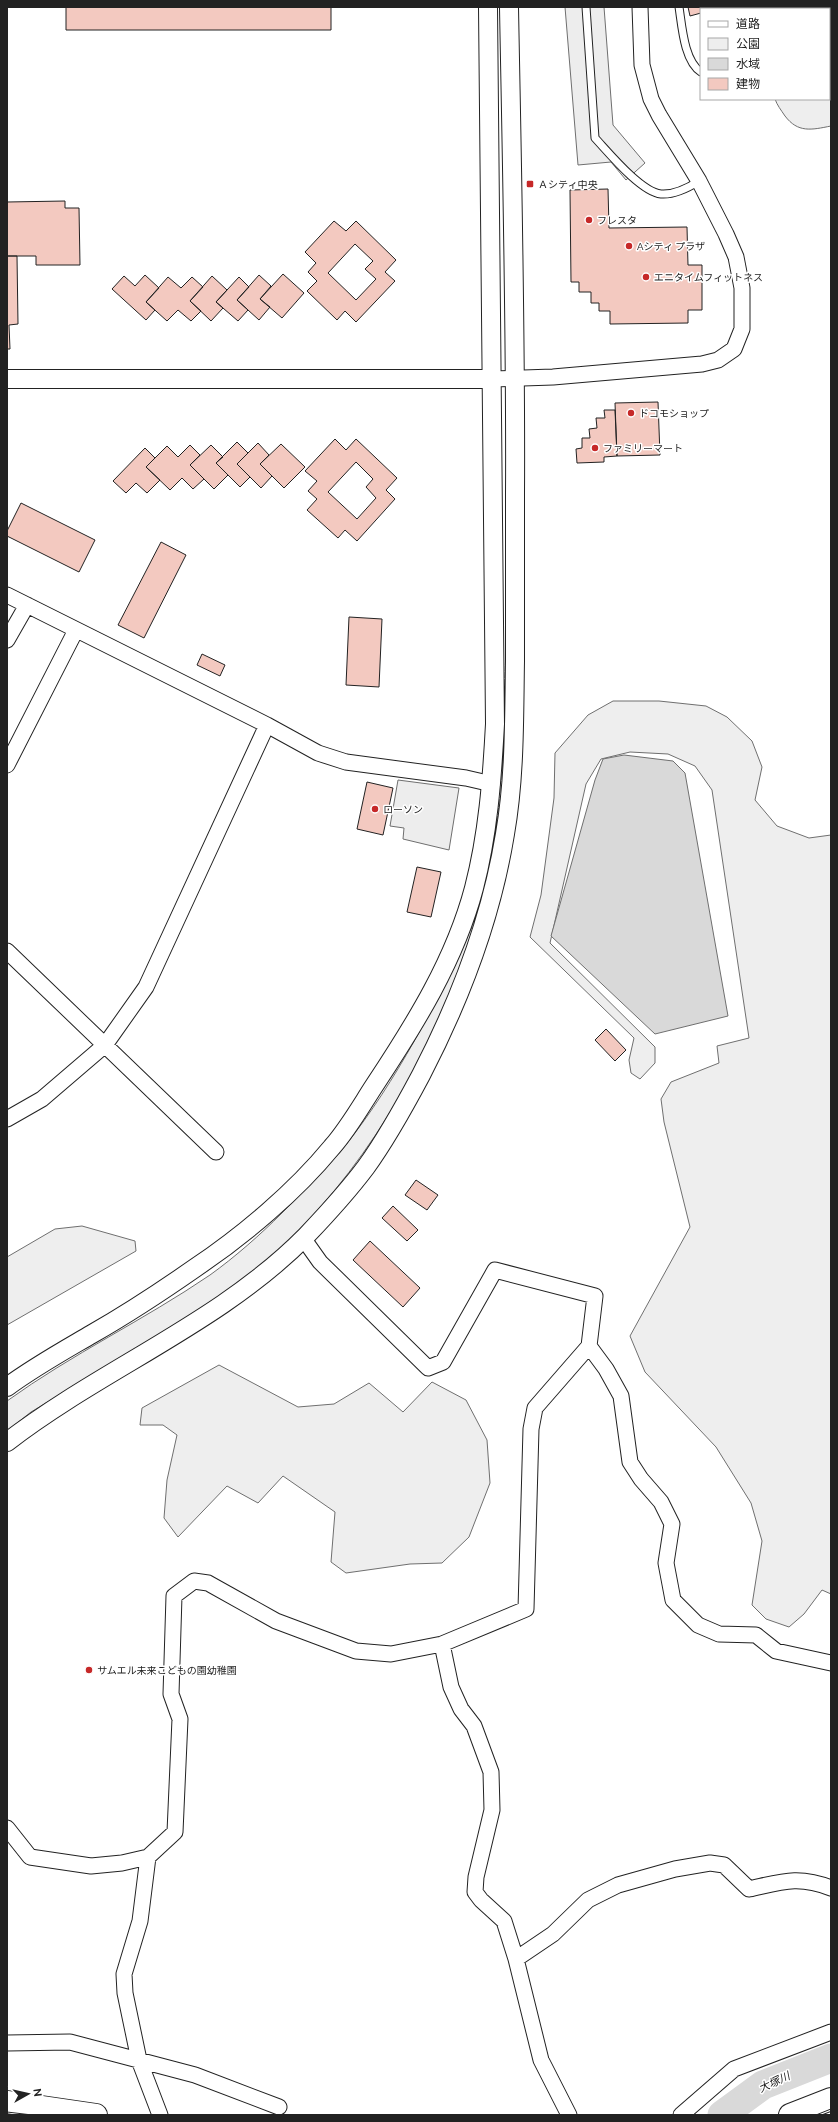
<svg xmlns="http://www.w3.org/2000/svg" width="838" height="2122" viewBox="0 0 838 2122" font-family="Ubuntu,'Noto Sans JP',sans-serif">
  <style>
    .green { fill: #eee; stroke: #6f6f6f }
    .parking { fill: #ededed; stroke: #6f6f6f }
    .water { fill: #d9d9d9; stroke: #6f6f6f }
    .lines { fill: none; stroke-linecap: round; stroke-linejoin: round }
    .river { stroke: #d9d9d9; stroke-width: 29 }
    .building { fill: #f3c9c0; stroke: #222; fill-rule: evenodd }
    .service-casing { stroke: #222; stroke-width: 9 }
    .minor-casing { stroke: #222; stroke-width: 17 }
    .tertiary-casing { stroke: #222; stroke-width: 20 }
    .primary-casing { stroke: #222; stroke-width: 24 }
    .service { stroke: #fff; stroke-width: 7 }
    .minor { stroke: #fff; stroke-width: 15 }
    .tertiary { stroke: #fff; stroke-width: 18 }
    .primary { stroke: #fff; stroke-width: 22 }
    .tram { stroke: #222; stroke-width: 1 }
    .poi-dot { fill: #c62828; stroke: #fff; stroke-width: 1.5 }
    .labels { text-anchor: middle; stroke-width: 3; stroke-linejoin: round; paint-order: stroke }
    .poi-label { font-size: 10px; fill: #222; stroke: #fff; text-anchor: start }
    .water-label { font-size: 11px; font-style: italic; fill: #222; stroke: #fff }
  </style>
  <rect width="100%" height="100%" fill="#fff"/>
  <path class="green" d="M770,7H831V126C811,130 798,133 785,116C781,110 777,105 775,99H829V9H770Z
    M613,701H659L706,706L727,717L752,741L762,767L755,800L777,826L809,838L831,835V1594L822,1590L804,1614L789,1627L766,1619L752,1605L762,1541L751,1503L716,1447L645,1372L630,1336L690,1227L664,1122L661,1099L671,1082L719,1063L717,1046L749,1038L712,790L695,766L668,754L630,752L601,759L586,784L550,943L655,1047V1063L640,1079L631,1073L629,1060L634,1038L530,937L541,895L554,798L555,753L588,715Z
    M471,928L476,929C435,1044 376,1156 288,1241C278,1251 268,1263 256,1272C186,1326 106,1366 31,1412L7,1431V1401C72,1354 144,1320 210,1275C235,1257 260,1235 282,1213C304,1191 326,1169 345,1146C397,1080 436,1004 471,928Z
    M82,1226L135,1241L136,1251L7,1325V1257L55,1229Z
    M219,1365L298,1407L334,1404L369,1383L403,1412L432,1382L466,1400L487,1440L490,1483L469,1537L442,1563L410,1564L346,1573L331,1562L335,1512L283,1476L258,1503L227,1486L178,1537L164,1518L167,1480L177,1435L163,1425H140L142,1408Z"/>
  <path class="parking" d="M565,7H604L613,125L645,163L626,180L611,162L578,165Z
    M398,780L459,788L449,850L403,839L404,828L390,826Z"/>
  <path class="water" d="M624,755L673,761L685,773L728,1016L655,1034L551,936L595,780L603,759Z"/>
  <g class="lines">
    <path class="river" d="M722,2115L763,2085L831,2058"/>
  </g>
  <path class="building" d="M66,7H331V30H66Z
    M688,7H711L712,9H701V13L690,16Z
    M729,7H755L756,9H729Z
    M608,189L609,228L687,227L688,265H702V310H688V323L610,324V311H599V303H591V292H579V282H571L570,190Z
    M65,201V208H79L80,265H36V256H7V202Z
    M334,221L346,231L356,221L396,260L385,272L395,281L356,322L345,311L337,320L307,291L317,281L308,272L316,263L305,252ZM355,244L373,261L365,269L376,279L356,300L328,273Z
    M7,256H17L18,324L9,325L10,349H7Z
    M283,274L304,293L282,318L260,299Z
    M145,275L159,288L146,302L155,310L146,320L112,289L124,276L135,286Z
    M259,275L271,286L260,299L270,307L259,320L237,300Z
    M212,276L227,290L216,302L223,308L211,321L190,301Z
    M168,277L181,288L192,277L203,287L190,301L201,311L191,321L178,310L167,321L146,302Z
    M239,277L249,287L237,300L248,310L238,321L216,302Z
    M658,402L660,455L617,456L615,403Z
    M604,410H615L617,456L604,457V462L577,463L576,449L582,448V438H590L589,429L597,428L596,418H605Z
    M335,439L346,450L356,439L397,478L386,490L395,499L357,541L345,530L338,538L307,510L317,499L308,491L317,481L305,471ZM356,462L373,479L366,487L376,498L357,519L328,492Z
    M237,442L248,453L237,464L250,477L240,487L216,463Z
    M258,443L269,455L260,464L272,476L261,488L237,464Z
    M281,444L305,467L284,488L260,464Z
    M190,445L200,455L190,465L204,479L193,489L182,478L170,490L146,467L167,446L178,457Z
    M211,445L223,457L216,463L228,475L214,489L190,465Z
    M145,448L155,458L146,467L160,480L147,493L136,483L126,493L113,481Z
    M21,503L95,540L79,572L7,536V531Z
    M161,542L186,555L144,638L118,625Z
    M349,617L382,619L379,687L346,685Z
    M202,654L225,665L220,676L197,665Z
    M367,782L393,788L383,835L357,829Z
    M417,867L441,872L431,917L407,912Z
    M606,1029L626,1050L615,1061L595,1040Z
    M416,1180L438,1195L427,1210L405,1195Z
    M393,1206L418,1230L407,1241L382,1218Z
    M370,1241L420,1288L403,1307L353,1260Z"/>
  <g class="lines">
    <defs>
      <path id="service" d="M586,7L595,138C609,153 641,192 661,194C674,195 688,188 699,181
        M679,7C682,26 684,61 701,72
        M721,7L722,9"/>
      <path id="minor" d="M492,379L553,377L702,364L718,360L734,349L742,329V288L736,257L726,234L699,181L659,115L651,99L642,65L640,7
        M7,595L267,725L318,753L346,762L466,778L492,784
        M7,640L27,605
        M7,765L76,630
        M7,951L216,1152
        M7,1119L42,1099L105,1045L146,987L267,725
        M303,1238L320,1262L428,1368L443,1362L495,1270L595,1296L589,1346L606,1369L621,1396L630,1462L641,1479L661,1502L672,1524L666,1563L673,1600L698,1625L719,1634L756,1635L776,1651L831,1663
        M442,1644L451,1687L461,1709L474,1726L491,1772L492,1810L476,1877L475,1892L481,1900L504,1921L516,1959L541,2060L569,2115
        M7,1828L30,1857L91,1866L122,1863L148,1857L175,1832L180,1719L171,1694L174,1596L194,1581L208,1583L276,1621L356,1651L391,1654L442,1644L526,1609L531,1429L535,1408L589,1346
        M148,1857L140,1921L124,1974L125,1993L139,2060L160,2115
        M516,1959L553,1934L588,1900L618,1885L675,1869L710,1863L724,1865L749,1889C781,1882 798,1875 831,1888
        M7,2043L70,2042L195,2075L279,2107
        M681,2115L734,2069L831,2032"/>
      <path id="tertiary" d="M7,379H492
        M7,1387C34,1367 63,1351 92,1334C127,1314 162,1291 195,1268C244,1235 295,1192 332,1147C348,1129 361,1106 374,1086C415,1024 455,960 474,888C488,834 492,780 495,724L488,7
        M7,1442C103,1368 220,1323 306,1236C327,1214 348,1191 366,1167C387,1138 404,1107 421,1075C461,998 491,920 505,834C515,777 514,718 515,661C515,606 515,550 515,495C516,332 512,170 509,7"/>
      <path id="primary" d="M7,2102L96,2115
        M790,2115L831,2099"/>
    </defs>
    <use href="#service" class="service-casing"/>
    <use href="#minor" class="minor-casing"/>
    <use href="#tertiary" class="tertiary-casing"/>
    <use href="#primary" class="primary-casing"/>
    <use href="#service" class="service"/>
    <use href="#minor" class="minor"/>
    <use href="#tertiary" class="tertiary"/>
    <use href="#primary" class="primary"/>
    <path class="tram" d="M7,2112L32,2115
      M816,2115L831,2109"/>
  </g>
  <g class="poi-dot">
    <rect x="526" y="180" width="8" height="8" rx="2"/>
    <circle cx="589" cy="220" r="4"/>
    <circle cx="629" cy="246" r="4"/>
    <circle cx="646" cy="277" r="4"/>
    <circle cx="631" cy="413" r="4"/>
    <circle cx="595" cy="448" r="4"/>
    <circle cx="375" cy="809" r="4"/>
    <circle cx="89" cy="1670" r="4"/>
  </g>
  <g class="labels">
    <g class="poi-label">
      <text x="538" y="188">Ａシティ中央</text>
      <text x="597" y="224">フレスタ</text>
      <text x="637" y="250">Aシティ プラザ</text>
      <text x="654" y="281">エニタイムフィットネス</text>
      <text x="639" y="417">ドコモショップ</text>
      <text x="603" y="452">ファミリーマート</text>
      <text x="383" y="813">ローソン</text>
      <text x="97" y="1674">サムエル未来こどもの園幼稚園</text>
    </g>
    <g class="water-label">
      <text transform="translate(774 2082) rotate(-25)" y="4">大塚川</text>
    </g>
  </g>
  <rect width="838" height="2122" fill="none" stroke="#222222" stroke-width="16"/>
  <rect x="700" y="8" width="130" height="92" fill="#ffffff" stroke="#a7a7a7"/>
  <rect x="708" y="21" width="20" height="6" fill="#ffffff" stroke="#a7a7a7"/>
  <text x="736" y="28" font-size="12" fill="#222222">道路</text>
  <rect x="708" y="38" width="20" height="12" fill="#eeeeee" stroke="#a7a7a7"/>
  <text x="736" y="48" font-size="12" fill="#222222">公園</text>
  <rect x="708" y="58" width="20" height="12" fill="#d9d9d9" stroke="#a7a7a7"/>
  <text x="736" y="68" font-size="12" fill="#222222">水域</text>
  <rect x="708" y="78" width="20" height="12" fill="#f3c9c0" stroke="#a7a7a7"/>
  <text x="736" y="88" font-size="12" fill="#222222">建物</text>
  <g transform="translate(28 2094) rotate(82)" stroke="#ffffff" stroke-width="3" paint-order="stroke">
  <path d="M0-3L7 15L0 10L-7 15Z" fill="#222222"/>
  <text y="-6" font-size="11" font-weight="bold" text-anchor="middle" fill="#222222">N</text>
  </g>
</svg>
